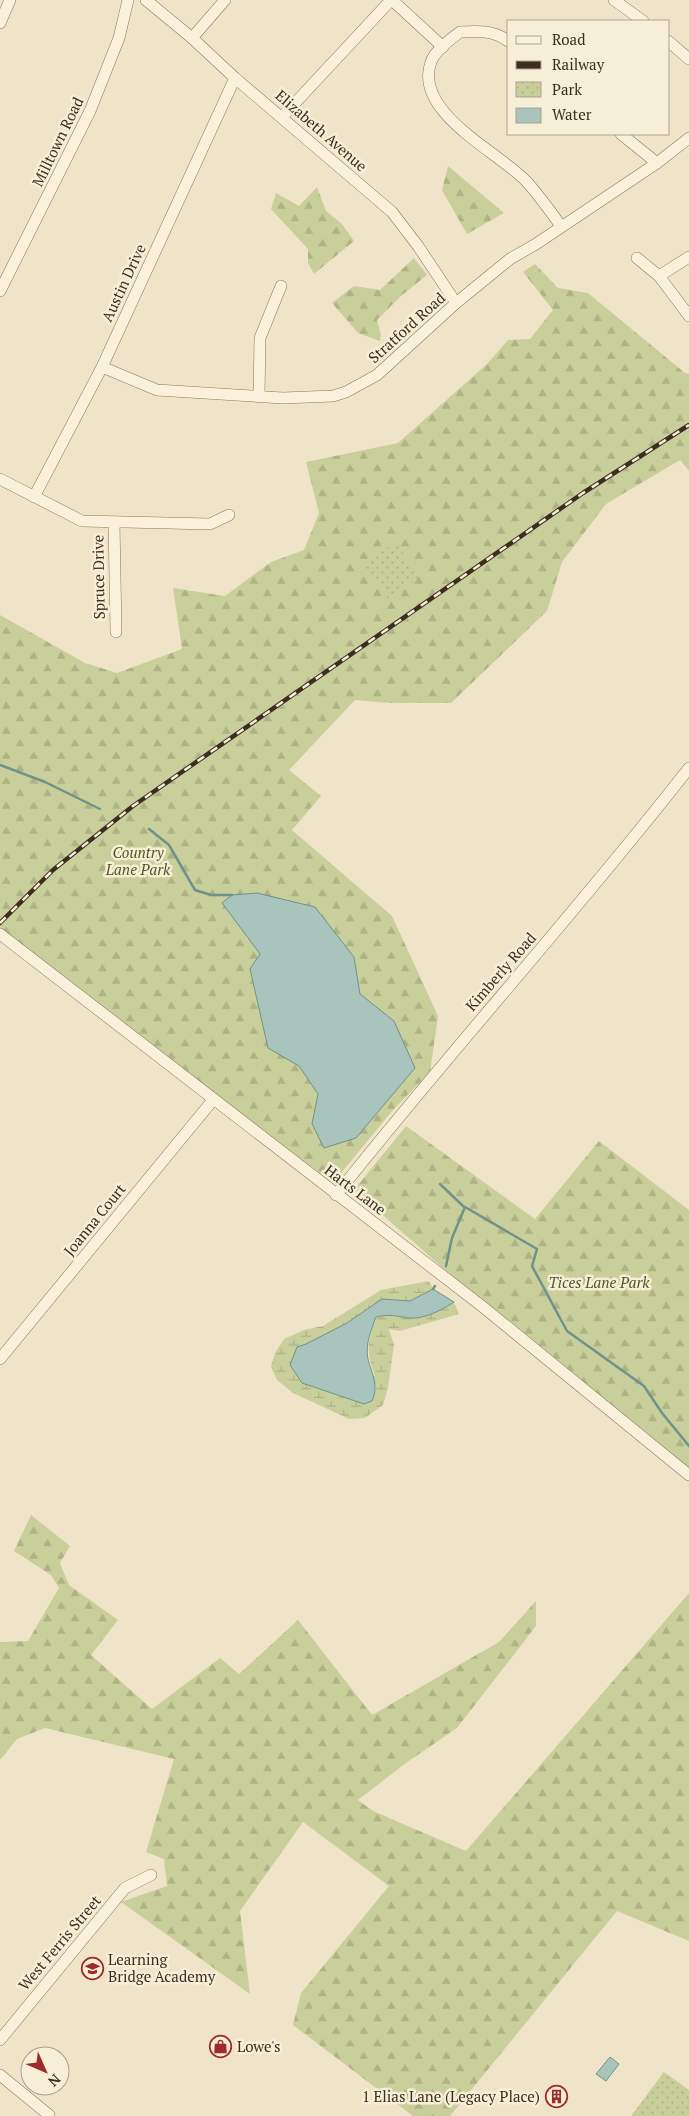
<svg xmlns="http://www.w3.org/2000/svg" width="689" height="2116" viewBox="0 0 689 2116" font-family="'PT Serif',serif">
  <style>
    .forest { fill: url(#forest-firs) }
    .wetland { fill: url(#wetland-marsh) }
    .park { fill: url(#park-dots) }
    .water { fill: #a9c4bc; stroke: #6f938a }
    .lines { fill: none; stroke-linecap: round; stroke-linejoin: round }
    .stream { stroke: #6f938a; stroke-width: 2.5 }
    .minor-casing { stroke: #8d765c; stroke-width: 12 }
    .minor { stroke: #faf1dc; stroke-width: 11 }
    .rail-casing { stroke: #3d2e20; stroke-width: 4.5 }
    .rail { stroke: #f7eed8; stroke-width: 2.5; stroke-dasharray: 8; stroke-linecap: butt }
    .labels { text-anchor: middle; stroke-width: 5; stroke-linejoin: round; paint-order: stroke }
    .street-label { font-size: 15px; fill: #3d2e20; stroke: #f7eed8 }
    .park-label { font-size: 15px; font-style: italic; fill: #4d5a26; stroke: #f7eed8 }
    .poi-label { font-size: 15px; fill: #3d2e20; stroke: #f7eed8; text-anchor: start }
  </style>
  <defs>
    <pattern id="forest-firs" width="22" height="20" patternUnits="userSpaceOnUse" patternTransform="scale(1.25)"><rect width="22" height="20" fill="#c9cf9b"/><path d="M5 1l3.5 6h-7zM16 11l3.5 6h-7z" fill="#aeb285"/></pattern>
    <pattern id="wetland-marsh" width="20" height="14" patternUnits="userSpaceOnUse" patternTransform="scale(1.25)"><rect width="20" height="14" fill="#c9cf9b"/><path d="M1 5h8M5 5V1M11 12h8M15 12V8" fill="none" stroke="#aeb285"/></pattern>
    <pattern id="park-dots" width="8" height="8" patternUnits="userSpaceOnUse" patternTransform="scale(1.25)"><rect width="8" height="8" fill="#c9cf9b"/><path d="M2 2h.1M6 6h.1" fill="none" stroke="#aeb285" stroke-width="1.8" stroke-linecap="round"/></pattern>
  </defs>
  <rect width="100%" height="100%" fill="#f0e4c8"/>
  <path class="forest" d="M448,166L504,213L467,234L442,190Z
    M317,187L326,211L342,224L354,241L314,274L308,263V249L271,209L276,193L299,206Z
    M414,258L427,275L401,296L377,320L381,335L380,341L358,333L332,303L354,286L380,290Z
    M535,264L558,288L588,293L685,373L689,374V471L680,460L606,504L562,562L547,611L451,703H389L355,700L289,770L321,796L292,830L392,916L438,1016L430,1072L393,1110L333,1183L0,929V615L85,663L117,673L182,649L173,588L225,596L271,562L304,550L319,513L306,462L398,443L487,364L508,340L530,339L553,310L523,272Z
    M406,1126L535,1219L599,1141L689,1210V1475L612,1416L354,1190Z
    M31,1515L70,1546L60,1563L69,1585L118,1620L91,1655L152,1709L220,1658L239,1674L298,1620L372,1715L499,1642L536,1601V1626L457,1728L406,1763L358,1800L373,1811L466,1851L689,1593V1941L617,1911L450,2116H413L293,2025L301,1993L389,1886L303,1822L240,1911L250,1994L121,1902L167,1886L164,1859L146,1852L174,1759L45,1728L17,1739L0,1760V1642L28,1641L59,1588L51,1575L14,1551Z"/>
  <path class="wetland" d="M429,1281L433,1289L410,1301L382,1299L347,1323L306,1344L375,1376C366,1352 367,1340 377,1317C389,1314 396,1316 409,1318C423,1320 442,1310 454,1302L459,1314L400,1331L389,1329L394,1345L388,1388L383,1405L365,1418L349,1419L293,1393L277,1380L271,1367L275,1353L284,1339L304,1330L323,1326L381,1290Z"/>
  <path class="park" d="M395,542L420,577L389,600L363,565Z
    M664,2072L689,2090V2116H631Z"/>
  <path class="water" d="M257,893L315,907L354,957L360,994L394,1021L415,1068L356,1138L324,1148L312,1124L318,1094L299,1066L268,1048L250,969L260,954L222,903L232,895Z
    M433,1289L454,1302C442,1310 423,1320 408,1318C396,1316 389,1314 376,1317C371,1330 365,1345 368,1359C372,1375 379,1384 372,1401L364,1404L302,1383L290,1365L297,1347L306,1344L347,1323L382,1299L410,1301Z
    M610,2057L619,2064L606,2081L596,2074Z"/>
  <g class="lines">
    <path class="stream" d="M0,765L45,782L100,809
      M149,829L169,845L195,890L211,895H232
      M440,1184L464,1207
      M446,1266L452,1238L465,1207L537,1249L532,1266L567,1331L644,1386L662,1413L689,1446
      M433,1289L435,1286"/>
    <defs>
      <path id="minor" d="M146,0L192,38L235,78L392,212L418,246L456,303
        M392,0L443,47
        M614,0L643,21
        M0,23L10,0
        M192,38L225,0
        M508,41C494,30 477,31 460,32C451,39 435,50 431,62C413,112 497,151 526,181C539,195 550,211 561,226
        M668,41L689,59
        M282,117L391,0
        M621,134L657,163
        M637,258L659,276L689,316
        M659,276L689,257
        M0,291L90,111L119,38L128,0
        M102,367L157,390L283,398L333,396L346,392L377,375L456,303L510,259L536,244L657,163L689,138
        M259,396L260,338L281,286
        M0,479L82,521L210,524L229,515
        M34,497L102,367L235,78
        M114,522L116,632
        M0,934L483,1307L689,1475
        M336,1195C451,1050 575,914 689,768
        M0,1359L213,1100
        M0,2040L125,1888L151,1875
        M0,2075L49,2115"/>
    </defs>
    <use href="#minor" class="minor-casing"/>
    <use href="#minor" class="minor"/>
    <defs>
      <path id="rail" d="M0,923L53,870L133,806L583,493L689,425"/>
    </defs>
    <use href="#rail" class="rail-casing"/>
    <use href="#rail" class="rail"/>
  </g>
  <defs>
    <symbol id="school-ring" viewBox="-11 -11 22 22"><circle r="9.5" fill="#f7eed8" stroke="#9e2a2b" stroke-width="1.5"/><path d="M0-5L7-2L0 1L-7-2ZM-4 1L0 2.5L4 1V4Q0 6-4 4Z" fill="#9e2a2b"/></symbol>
    <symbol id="shop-ring" viewBox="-11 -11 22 22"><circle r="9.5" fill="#f7eed8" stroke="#9e2a2b" stroke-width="1.5"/><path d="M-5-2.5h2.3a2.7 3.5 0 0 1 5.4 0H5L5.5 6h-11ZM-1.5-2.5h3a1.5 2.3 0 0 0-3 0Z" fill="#9e2a2b"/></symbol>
    <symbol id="building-ring" viewBox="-11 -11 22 22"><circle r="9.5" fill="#f7eed8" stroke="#9e2a2b" stroke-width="1.5"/><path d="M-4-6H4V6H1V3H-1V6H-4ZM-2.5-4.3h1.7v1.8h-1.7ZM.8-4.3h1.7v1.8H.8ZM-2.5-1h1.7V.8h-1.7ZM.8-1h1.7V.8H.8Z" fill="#9e2a2b"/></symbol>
  </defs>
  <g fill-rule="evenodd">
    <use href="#school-ring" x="80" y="1956" width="25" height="25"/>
    <use href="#shop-ring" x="208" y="2034" width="25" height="25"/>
    <use href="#building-ring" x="544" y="2084" width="25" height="25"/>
  </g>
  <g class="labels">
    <g class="street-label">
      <text transform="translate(321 131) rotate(41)" y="5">Elizabeth Avenue</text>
      <text transform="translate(58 142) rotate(-64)" y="5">Milltown Road</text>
      <text transform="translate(124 283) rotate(-65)" y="5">Austin Drive</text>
      <text transform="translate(407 328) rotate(-42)" y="5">Stratford Road</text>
      <text transform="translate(99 577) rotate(-91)" y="5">Spruce Drive</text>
      <text transform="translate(501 972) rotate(-49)" y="5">Kimberly Road</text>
      <text transform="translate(355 1190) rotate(37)" y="5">Harts Lane</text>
      <text transform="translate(95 1220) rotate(-51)" y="5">Joanna Court</text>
      <text transform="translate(60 1943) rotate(-50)" y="5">West Ferris Street</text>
    </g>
    <g class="park-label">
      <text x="138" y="858">Country<tspan x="138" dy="17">Lane Park</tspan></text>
      <text x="599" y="1288">Tices Lane Park</text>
    </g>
    <g class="poi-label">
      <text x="108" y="1965">Learning<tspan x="108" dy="17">Bridge Academy</tspan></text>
      <text x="237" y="2052">Lowe's</text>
      <text x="540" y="2102" text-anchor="end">1 Elias Lane (Legacy Place)</text>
    </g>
  </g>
  <rect x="507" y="20" width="162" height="115" fill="#f7eed8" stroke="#ada18e"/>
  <rect x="516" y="36" width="25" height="8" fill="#faf1dc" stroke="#ada18e"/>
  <text x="552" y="45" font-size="15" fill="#3d2e20">Road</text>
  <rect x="516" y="61" width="25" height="8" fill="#3d2e20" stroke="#ada18e"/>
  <text x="552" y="70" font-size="15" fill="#3d2e20">Railway</text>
  <rect x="516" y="82" width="25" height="15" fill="url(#park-dots)" stroke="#ada18e"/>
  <text x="552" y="95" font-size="15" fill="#3d2e20">Park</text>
  <rect x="516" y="108" width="25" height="15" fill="#a9c4bc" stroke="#ada18e"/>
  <text x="552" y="120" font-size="15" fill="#3d2e20">Water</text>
  <g transform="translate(45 2071) rotate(135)"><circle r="24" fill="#f7eed8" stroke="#ada18e"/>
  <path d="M0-4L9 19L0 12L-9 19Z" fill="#9e2a2b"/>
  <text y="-8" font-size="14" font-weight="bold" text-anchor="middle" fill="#3d2e20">N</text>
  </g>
</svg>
